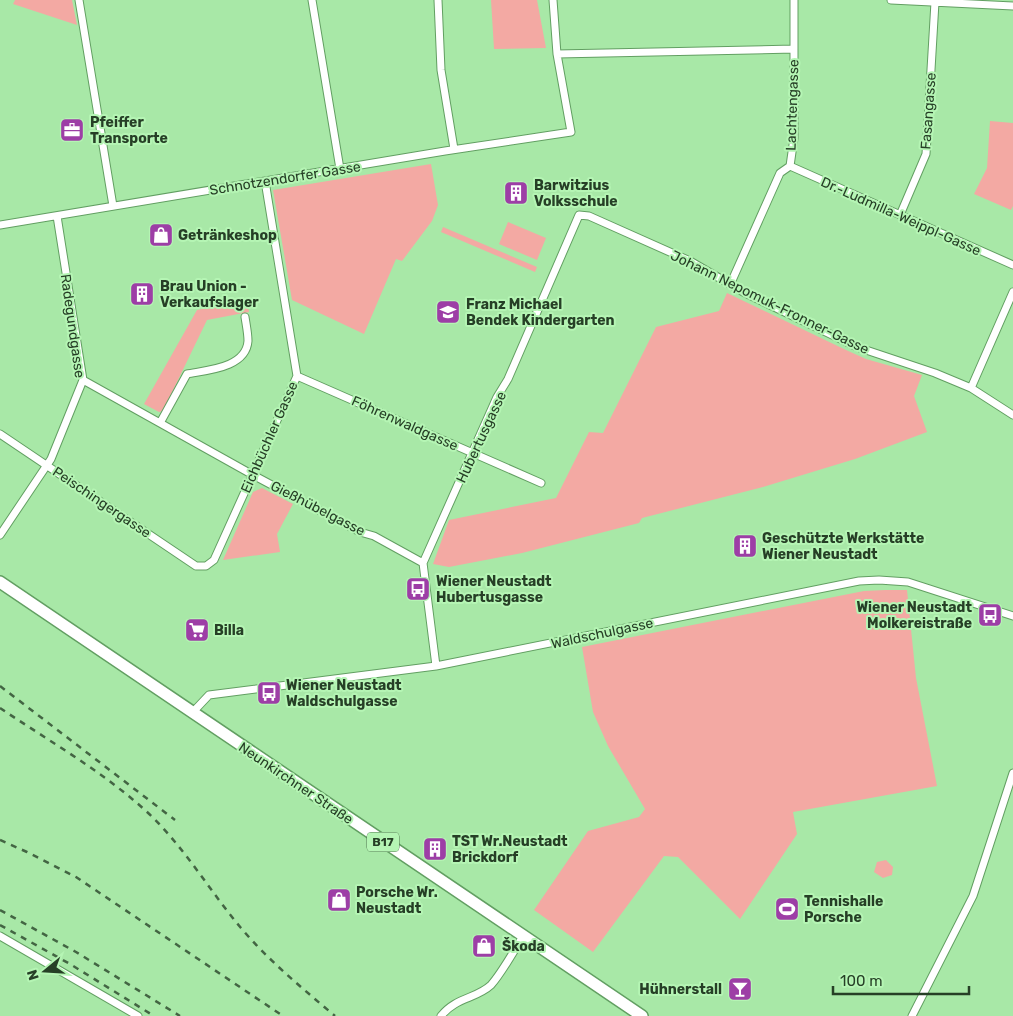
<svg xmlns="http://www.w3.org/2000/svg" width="1013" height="1016" viewBox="0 0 1013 1016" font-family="Rubik,sans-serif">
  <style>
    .green { fill: #f3a9a3 }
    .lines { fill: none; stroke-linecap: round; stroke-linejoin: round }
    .street-casing { stroke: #629f62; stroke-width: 9 }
    .primary-casing { stroke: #629f62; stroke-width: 14 }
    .street { stroke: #fff; stroke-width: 7 }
    .primary { stroke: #fff; stroke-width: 11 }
    .rail { stroke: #436543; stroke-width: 2.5; stroke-dasharray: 6 6; stroke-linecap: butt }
    .labels { text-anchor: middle; stroke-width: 4; stroke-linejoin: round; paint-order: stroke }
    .shield { fill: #b5f5b4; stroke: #517651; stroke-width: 1 }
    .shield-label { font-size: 12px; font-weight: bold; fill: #263f26 }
    .street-label { font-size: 14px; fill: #263f26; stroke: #b5f5b4 }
    .poi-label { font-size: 14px; font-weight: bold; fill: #263f26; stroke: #b5f5b4; text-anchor: start }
  </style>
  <rect width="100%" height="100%" fill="#a8e8a7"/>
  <path class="green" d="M15,0H72L77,25L13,4Z
    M491,0H537L546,48L494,49Z
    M990,121L1013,123V206L1011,210L974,194L987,168Z
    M431,164L438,205L432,221L402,261L396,259L364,334L292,300L273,190Z
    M508,222L546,238L537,260L499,244Z
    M443,227L537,267L535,272L441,232Z
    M727,293L846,350L866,359L922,375L914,396L927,432L855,459L763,487L642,518L639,523L522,553L449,567L433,564L449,520L556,498L589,432L603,433L656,327L719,311Z
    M247,300L249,312L207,320L163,411L159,412L144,404L197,310Z
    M262,488L293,504L277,534L280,552L223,560L253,492Z
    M885,590H907L916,678L937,786L793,812L797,834L740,919L678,857L664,856L593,952L534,910L588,831L639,817L645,809L608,746L593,712L582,647L864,591Z
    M886,860L893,867L892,875L883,878L874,872L877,862Z"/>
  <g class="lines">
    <defs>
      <path id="street" d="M79,0L113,206
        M312,0L340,169
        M438,0L441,70L454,149
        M891,0L1013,6
        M557,54L794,49
        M790,166L1013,265
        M790,166L794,138V0
        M900,215L926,154L935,2
        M0,225L445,151L571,132L557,54L553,0
        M730,285L780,173L790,166
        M297,376L541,483
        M83,380L253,475L360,532L374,536L423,563
        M971,388L1013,292
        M160,423L187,374C207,370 246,368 248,341C248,333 246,324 245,317
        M0,434L196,566H206L214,560L297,376L265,181
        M0,535L51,459L83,380L57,216
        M436,666L423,563L497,397L508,379L579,215L589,216L690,261L745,293L857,347L935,373L971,388L1013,415
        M192,713L209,695L436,666L859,581L879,580L908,582L1013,616
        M0,936L138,1016
        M441,1016C456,997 476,999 491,985C500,975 516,948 523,936
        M912,1016L973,896L1013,773"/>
      <path id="primary" d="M0,582L642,1016"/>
    </defs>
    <use href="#street" class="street-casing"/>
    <use href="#primary" class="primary-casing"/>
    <use href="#street" class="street"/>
    <use href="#primary" class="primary"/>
    <path class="rail" d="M0,686L175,820
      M0,708C49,741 102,771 146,811C183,845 209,890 241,928C269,961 302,988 335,1016
      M0,840L27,852L76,877L283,1016
      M0,910L76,952L180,1016
      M0,925L70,964L154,1016"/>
  </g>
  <defs>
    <symbol id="office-square" viewBox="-11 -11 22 22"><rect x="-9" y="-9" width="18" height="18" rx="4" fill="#9d3ea6" stroke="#b5f5b4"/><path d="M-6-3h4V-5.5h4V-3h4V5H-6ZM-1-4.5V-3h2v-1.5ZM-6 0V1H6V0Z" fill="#fff"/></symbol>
    <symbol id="building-square" viewBox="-11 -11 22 22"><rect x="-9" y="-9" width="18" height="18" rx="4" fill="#9d3ea6" stroke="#b5f5b4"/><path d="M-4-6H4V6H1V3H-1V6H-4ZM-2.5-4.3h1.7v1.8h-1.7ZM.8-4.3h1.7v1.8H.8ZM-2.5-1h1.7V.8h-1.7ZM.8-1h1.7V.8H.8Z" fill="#fff"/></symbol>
    <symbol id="shop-square" viewBox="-11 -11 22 22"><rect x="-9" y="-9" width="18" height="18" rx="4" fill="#9d3ea6" stroke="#b5f5b4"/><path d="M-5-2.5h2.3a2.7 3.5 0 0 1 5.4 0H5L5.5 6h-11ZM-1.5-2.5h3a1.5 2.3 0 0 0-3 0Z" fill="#fff"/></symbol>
    <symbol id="school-square" viewBox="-11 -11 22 22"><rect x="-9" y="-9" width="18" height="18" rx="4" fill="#9d3ea6" stroke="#b5f5b4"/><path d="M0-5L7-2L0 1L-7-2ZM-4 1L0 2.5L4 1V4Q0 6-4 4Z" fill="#fff"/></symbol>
    <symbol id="bus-square" viewBox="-11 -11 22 22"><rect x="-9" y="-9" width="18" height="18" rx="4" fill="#9d3ea6" stroke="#b5f5b4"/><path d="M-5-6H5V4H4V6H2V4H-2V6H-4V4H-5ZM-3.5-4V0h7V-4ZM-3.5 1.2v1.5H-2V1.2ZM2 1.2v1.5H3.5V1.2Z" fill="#fff"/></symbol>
    <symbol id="supermarket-square" viewBox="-11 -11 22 22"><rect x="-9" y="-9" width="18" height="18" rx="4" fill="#9d3ea6" stroke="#b5f5b4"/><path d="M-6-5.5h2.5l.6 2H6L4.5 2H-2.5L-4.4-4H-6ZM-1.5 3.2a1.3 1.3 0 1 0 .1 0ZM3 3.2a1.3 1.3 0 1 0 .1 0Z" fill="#fff"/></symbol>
    <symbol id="stadium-square" viewBox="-11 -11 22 22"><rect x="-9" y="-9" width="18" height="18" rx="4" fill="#9d3ea6" stroke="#b5f5b4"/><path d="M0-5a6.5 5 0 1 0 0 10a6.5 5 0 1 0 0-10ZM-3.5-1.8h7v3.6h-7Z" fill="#fff"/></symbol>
    <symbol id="bar-square" viewBox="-11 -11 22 22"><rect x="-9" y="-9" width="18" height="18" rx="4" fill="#9d3ea6" stroke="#b5f5b4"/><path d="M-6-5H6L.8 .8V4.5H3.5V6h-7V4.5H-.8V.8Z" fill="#fff"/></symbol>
  </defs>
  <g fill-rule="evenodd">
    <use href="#office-square" x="58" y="116" width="28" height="28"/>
    <use href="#building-square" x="502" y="179" width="28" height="28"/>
    <use href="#shop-square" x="147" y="221" width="28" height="28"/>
    <use href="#building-square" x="128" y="280" width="28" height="28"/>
    <use href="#school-square" x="434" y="298" width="28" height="28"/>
    <use href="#building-square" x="731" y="532" width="28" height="28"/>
    <use href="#bus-square" x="404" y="575" width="28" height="28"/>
    <use href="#bus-square" x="976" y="601" width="28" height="28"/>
    <use href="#supermarket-square" x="183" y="616" width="28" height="28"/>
    <use href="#bus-square" x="255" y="679" width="28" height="28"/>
    <use href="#building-square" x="421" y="835" width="28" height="28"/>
    <use href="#shop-square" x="325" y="886" width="28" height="28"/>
    <use href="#stadium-square" x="773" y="895" width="28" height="28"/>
    <use href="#shop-square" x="470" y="932" width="28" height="28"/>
    <use href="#bar-square" x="726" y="975" width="28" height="28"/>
  </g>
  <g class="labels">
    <rect class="shield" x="367" y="832.5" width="32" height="19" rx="4"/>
    <g class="shield-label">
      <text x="383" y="846">B17</text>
    </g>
    <g class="street-label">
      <text transform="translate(792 105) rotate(-88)" y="5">Lachtengasse</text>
      <text transform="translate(928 111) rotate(-86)" y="5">Fasangasse</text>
      <text transform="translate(285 178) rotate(-9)" y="5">Schnotzendorfer Gasse</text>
      <text transform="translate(901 216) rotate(24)" y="5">Dr.-Ludmilla-Weippl-Gasse</text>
      <text transform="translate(770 302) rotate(26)" y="5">Johann Nepomuk-Fronner-Gasse</text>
      <text transform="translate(73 326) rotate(82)" y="5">Radegundgasse</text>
      <text transform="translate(405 423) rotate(24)" y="5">Föhrenwaldgasse</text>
      <text transform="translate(269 437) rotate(-66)" y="5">Eichbüchler Gasse</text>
      <text transform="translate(481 437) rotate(-65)" y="5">Hubertusgasse</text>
      <text transform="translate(102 502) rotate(34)" y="5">Peischingergasse</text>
      <text transform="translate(318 508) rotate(27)" y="5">Gießhübelgasse</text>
      <text transform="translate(602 633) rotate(-12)" y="5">Waldschulgasse</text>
      <text transform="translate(296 783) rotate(34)" y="5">Neunkirchner Straße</text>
    </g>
    <g class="poi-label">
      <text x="90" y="127">Pfeiffer<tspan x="90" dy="16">Transporte</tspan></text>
      <text x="534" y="190">Barwitzius<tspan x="534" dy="16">Volksschule</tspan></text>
      <text x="178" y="240">Getränkeshop</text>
      <text x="160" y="291">Brau Union -<tspan x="160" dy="16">Verkaufslager</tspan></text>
      <text x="466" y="309">Franz Michael<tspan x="466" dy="16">Bendek Kindergarten</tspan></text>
      <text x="762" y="543">Geschützte Werkstätte<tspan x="762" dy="16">Wiener Neustadt</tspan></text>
      <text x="436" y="586">Wiener Neustadt<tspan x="436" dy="16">Hubertusgasse</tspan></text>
      <text x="972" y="612" text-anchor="end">Wiener Neustadt<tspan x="972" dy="16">Molkereistraße</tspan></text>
      <text x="214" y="635">Billa</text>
      <text x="286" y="690">Wiener Neustadt<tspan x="286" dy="16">Waldschulgasse</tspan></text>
      <text x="452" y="846">TST Wr.Neustadt<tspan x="452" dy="16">Brickdorf</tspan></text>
      <text x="356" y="897">Porsche Wr.<tspan x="356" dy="16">Neustadt</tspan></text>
      <text x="804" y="906">Tennishalle<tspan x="804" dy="16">Porsche</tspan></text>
      <text x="502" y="951">Škoda</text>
      <text x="722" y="994" text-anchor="end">Hühnerstall</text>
    </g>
  </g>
  <g transform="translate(45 971) rotate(252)" stroke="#b5f5b4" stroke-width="4" paint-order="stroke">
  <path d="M0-4L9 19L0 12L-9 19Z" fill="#263f26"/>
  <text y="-8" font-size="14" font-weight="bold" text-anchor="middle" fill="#263f26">N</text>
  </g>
  <path d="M833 986v8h136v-8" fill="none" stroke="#263f26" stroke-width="2.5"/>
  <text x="840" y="986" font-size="15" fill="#263f26" stroke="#b5f5b4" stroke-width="4" paint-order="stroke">100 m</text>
</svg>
